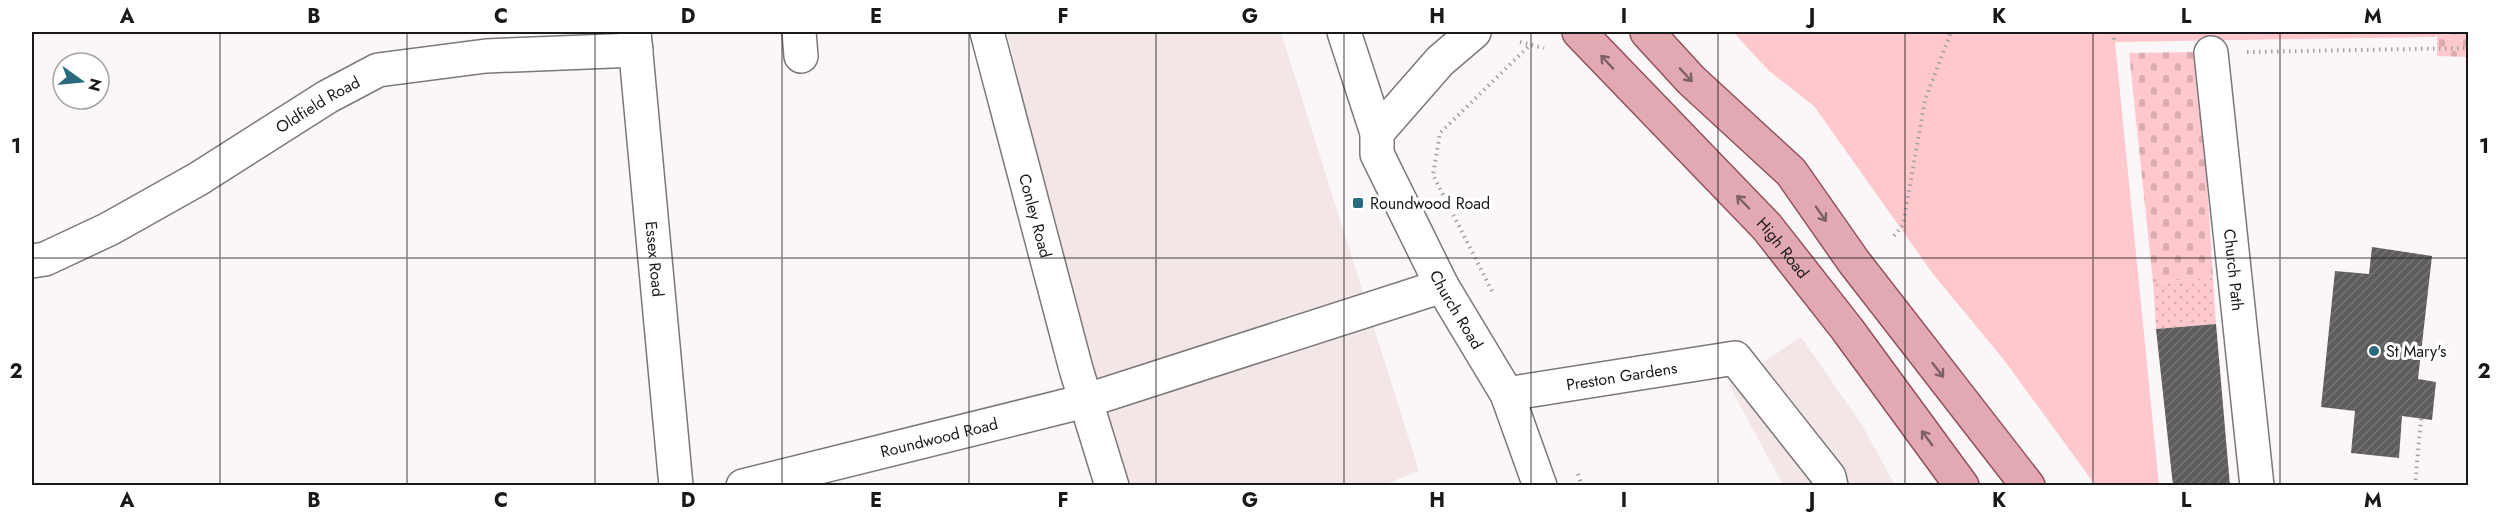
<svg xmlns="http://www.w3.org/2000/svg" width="2500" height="517" viewBox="0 0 2500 517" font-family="Jost,sans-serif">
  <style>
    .built { fill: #f2e6e7 }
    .cemetery { fill: url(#cemetery-stones) }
    .park { fill: #ffc8cd }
    .garden { fill: url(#garden-dots) }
    .building { fill: url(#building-hatch) }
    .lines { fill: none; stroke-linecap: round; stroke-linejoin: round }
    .minor-casing { stroke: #7c7879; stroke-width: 36 }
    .major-casing { stroke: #91525b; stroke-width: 36 }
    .path { stroke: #a4a1a2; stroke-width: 4; stroke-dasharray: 1.5 4.5; stroke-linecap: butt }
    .minor { stroke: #fff; stroke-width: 33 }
    .major { stroke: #e3a9b2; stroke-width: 33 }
    .oneway { stroke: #7e6166 }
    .grid { fill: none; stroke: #1a1919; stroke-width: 1.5; stroke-opacity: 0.55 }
    .poi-dot { fill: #2a6a7f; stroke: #fff; stroke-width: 2 }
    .labels { text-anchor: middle; stroke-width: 6; stroke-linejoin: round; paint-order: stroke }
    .street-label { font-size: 16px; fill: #1a1919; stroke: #fff }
    .poi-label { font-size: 16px; fill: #1a1919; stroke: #fff; text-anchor: start }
    .neatline { fill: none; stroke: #1a1919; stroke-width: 2 }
    .grid-label { font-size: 20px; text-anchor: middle; font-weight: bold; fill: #1a1919 }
  </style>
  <defs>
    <pattern id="cemetery-stones" width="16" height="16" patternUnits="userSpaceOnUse" patternTransform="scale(1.5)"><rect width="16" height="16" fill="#ffc8cd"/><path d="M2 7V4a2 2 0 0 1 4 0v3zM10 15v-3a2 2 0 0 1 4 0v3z" fill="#daabaf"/></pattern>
    <pattern id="garden-dots" width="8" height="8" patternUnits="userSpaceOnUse" patternTransform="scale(1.5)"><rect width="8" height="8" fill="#ffc8cd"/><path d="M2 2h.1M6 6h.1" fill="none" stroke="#daabaf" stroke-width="1.8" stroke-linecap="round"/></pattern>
    <pattern id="building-hatch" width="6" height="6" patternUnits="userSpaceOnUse" patternTransform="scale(1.5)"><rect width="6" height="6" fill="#5f5c5c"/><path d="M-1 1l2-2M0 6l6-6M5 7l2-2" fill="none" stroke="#767474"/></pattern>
  </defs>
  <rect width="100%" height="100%" fill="#fbf7f8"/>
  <path class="built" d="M1007,32H1281L1419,471L1383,485H1127L1086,358Z
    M1801,337L1862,425L1895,485H1783L1729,385Z"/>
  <path class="cemetery" d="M2437,32H2468V57L2437,56Z
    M2199,52L2213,278L2153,282L2129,53Z"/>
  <path class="park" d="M1733,32H2436V37L2115,42L2159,485L2096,486L2004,360L1933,274L1814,106L1769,71Z"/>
  <path class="garden" d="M2213,278L2216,324L2156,329L2153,282Z"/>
  <path class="building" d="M2372,247L2432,256L2418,379L2436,382L2432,420L2402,416L2399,458L2351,453L2355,411L2321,407L2335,271L2369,274Z
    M2216,324L2230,486H2173L2156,329Z"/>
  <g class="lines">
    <defs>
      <g id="minor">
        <path id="s1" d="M634,32L676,486"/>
        <path d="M799,32L801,56"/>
        <path id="s2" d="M987,32L1076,369L1112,486"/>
        <path d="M1344,32L1377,133"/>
        <path id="s3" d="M1474,32L1440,61L1377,133V154L1442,286L1507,394L1540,486"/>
        <path id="s4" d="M2211,53L2257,486"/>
        <path id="s5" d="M32,261L45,259L109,229L198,179L327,97L378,70L486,56L636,50"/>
        <path id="s6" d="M1507,394L1735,358L1829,477L1831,486"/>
        <path id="s7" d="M743,486L1085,401L1442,286"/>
      </g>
      <g id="major">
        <path id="s8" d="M1579,32L1767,227L1847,329L1962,486"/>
        <path d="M1647,32L1691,80L1791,172L1854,262L2028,486"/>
      </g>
    </defs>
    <use href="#minor" class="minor-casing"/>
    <use href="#major" class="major-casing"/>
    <path class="path" d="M2113,32L2114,41
      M1520,42L1544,48
      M2247,52L2468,48
      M1894,236L1903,225L1925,100L1951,32
      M1492,291L1433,175L1440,133L1530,45
      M1578,474L1582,486
      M2415,486L2421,419"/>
    <use href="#minor" class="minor"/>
    <use href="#major" class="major"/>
  </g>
  <defs><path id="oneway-shaft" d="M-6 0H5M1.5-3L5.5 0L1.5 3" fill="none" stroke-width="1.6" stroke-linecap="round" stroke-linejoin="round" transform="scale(1.5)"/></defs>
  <g class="oneway">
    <use href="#oneway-shaft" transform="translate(1607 62) rotate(-133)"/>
    <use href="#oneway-shaft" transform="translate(1686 75) rotate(47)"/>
    <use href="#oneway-shaft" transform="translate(1743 202) rotate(-134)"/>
    <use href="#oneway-shaft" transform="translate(1821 214) rotate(55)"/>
    <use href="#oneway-shaft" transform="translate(1938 370) rotate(52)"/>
    <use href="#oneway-shaft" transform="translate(1927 438) rotate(-126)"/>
  </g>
  <path class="grid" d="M220,32V486M407,32V486M595,32V486M782,32V486M969,32V486M1156,32V486M1344,32V486M1531,32V486M1718,32V486M1905,32V486M2093,32V486M2280,32V486M32,258H2468"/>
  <g class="poi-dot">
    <rect x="1352" y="197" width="12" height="12" rx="3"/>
    <circle cx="2374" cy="351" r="6"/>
  </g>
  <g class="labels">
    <g class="street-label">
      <text dy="6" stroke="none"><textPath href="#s5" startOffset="327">Oldfield Road</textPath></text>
      <text dy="6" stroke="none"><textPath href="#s2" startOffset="190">Conley Road</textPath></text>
      <text dy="6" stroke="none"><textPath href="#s8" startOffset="297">High Road</textPath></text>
      <text dy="6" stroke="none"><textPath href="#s1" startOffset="228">Essex Road</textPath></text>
      <text dy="6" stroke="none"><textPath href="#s4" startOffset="218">Church Path</textPath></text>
      <text dy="6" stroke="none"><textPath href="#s3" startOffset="336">Church Road</textPath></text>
      <text dy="6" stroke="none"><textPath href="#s6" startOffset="116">Preston Gardens</textPath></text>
      <text dy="6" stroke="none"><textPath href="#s7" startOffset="202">Roundwood Road</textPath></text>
    </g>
    <g class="poi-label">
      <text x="1370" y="209">Roundwood Road</text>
      <text x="2386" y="357">St Mary's</text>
    </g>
  </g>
  <rect width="2500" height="517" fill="none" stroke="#ffffff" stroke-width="66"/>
  <g transform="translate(81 81) rotate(105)"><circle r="28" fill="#ffffff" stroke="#a3a3a3" stroke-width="1.5"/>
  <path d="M0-4.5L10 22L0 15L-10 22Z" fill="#2a6a7f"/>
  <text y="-9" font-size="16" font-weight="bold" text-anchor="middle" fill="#1a1919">N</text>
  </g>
  <rect x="33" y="33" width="2434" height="451" class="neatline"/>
  <g class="grid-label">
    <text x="127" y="23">A</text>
    <text x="314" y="23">B</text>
    <text x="501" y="23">C</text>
    <text x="688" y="23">D</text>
    <text x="876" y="23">E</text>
    <text x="1063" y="23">F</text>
    <text x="1250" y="23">G</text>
    <text x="1437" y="23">H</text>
    <text x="1624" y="23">I</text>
    <text x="1812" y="23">J</text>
    <text x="1999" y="23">K</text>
    <text x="2186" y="23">L</text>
    <text x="2373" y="23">M</text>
    <text x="16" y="153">1</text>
    <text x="2484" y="153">1</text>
    <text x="16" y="378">2</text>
    <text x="2484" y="378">2</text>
    <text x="127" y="507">A</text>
    <text x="314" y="507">B</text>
    <text x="501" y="507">C</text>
    <text x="688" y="507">D</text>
    <text x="876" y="507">E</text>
    <text x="1063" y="507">F</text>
    <text x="1250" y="507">G</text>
    <text x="1437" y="507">H</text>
    <text x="1624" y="507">I</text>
    <text x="1812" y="507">J</text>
    <text x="1999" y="507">K</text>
    <text x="2186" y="507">L</text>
    <text x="2373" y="507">M</text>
  </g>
</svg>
